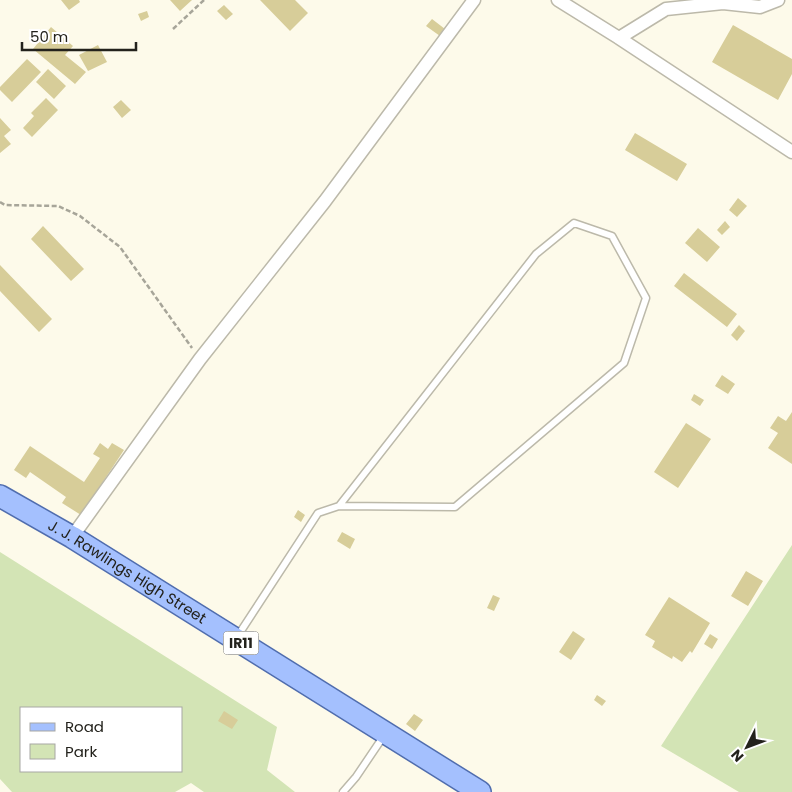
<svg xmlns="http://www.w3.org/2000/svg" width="792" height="792" viewBox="0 0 792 792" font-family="Poppins,sans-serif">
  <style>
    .green { fill: #d3e4b5; fill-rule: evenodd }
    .building { fill: #d7cd99 }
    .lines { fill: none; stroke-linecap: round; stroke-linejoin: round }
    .lane-casing { stroke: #bcb9aa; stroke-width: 9 }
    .street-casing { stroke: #bcb9aa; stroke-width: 15 }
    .primary-casing { stroke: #506dae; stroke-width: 24 }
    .path { stroke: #a7a599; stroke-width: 2.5; stroke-dasharray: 5 2.5; stroke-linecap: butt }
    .lane { stroke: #fff; stroke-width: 6 }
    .street { stroke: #fff; stroke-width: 12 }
    .primary { stroke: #a4c0fe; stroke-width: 21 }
    .labels { text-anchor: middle; stroke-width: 5; stroke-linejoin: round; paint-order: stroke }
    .shield { fill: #fff; stroke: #656460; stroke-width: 1 }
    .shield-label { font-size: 14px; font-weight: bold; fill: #23221c }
    .street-label { font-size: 15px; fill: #23221c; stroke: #fff }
  </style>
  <rect width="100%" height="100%" fill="#fdfaea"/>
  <path class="green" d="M792,545V792H739L661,746Z
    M0,552L277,727L267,770L295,792H204L191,783L175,792H12L0,779ZM21,708H181V771H21Z"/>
  <path class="building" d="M61,0H79L80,2L69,10Z
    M170,0H192L180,11Z
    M260,0H295L308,13L290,31Z
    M224,5L233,14L226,20L217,11Z
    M147,11L149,17L141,21L138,14Z
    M432,19L445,29L440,36L426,26Z
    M733,25L792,59V74L778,100L712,62Z
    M51,27L73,46L65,55L86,72L75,84L33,49Z
    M98,45L107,62L88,71L79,55Z
    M27,59L41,72L12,102L0,90V87Z
    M48,69L66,86L54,99L36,82Z
    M46,98L58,110L32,137L23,128L34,116L31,113Z
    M121,100L131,110L122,118L113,107Z
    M0,118L11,130L4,136L11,144L0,153Z
    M635,133L687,164L677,181L625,150Z
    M738,198L747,206L737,217L729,210Z
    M725,221L730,227L722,235L717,230Z
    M43,226L84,269L71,281L31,239Z
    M698,228L720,247L707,262L685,243Z
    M0,265L52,319L39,332L0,291Z
    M684,273L737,314L727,327L674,286Z
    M739,325L745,331L737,341L731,335Z
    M722,375L735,384L728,394L715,386Z
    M694,394L704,400L700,406L691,400Z
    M792,412V464L768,448L778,433L770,428L778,416L786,421Z
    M686,423L711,439L678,488L654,472Z
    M100,443L108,449L112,443L124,450L81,515L62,503L66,497L30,472L26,478L14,470L30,446L84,482L100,458L93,454Z
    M298,510L305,515L301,522L294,517Z
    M342,532L355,539L350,549L337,541Z
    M746,571L763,581L748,606L731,596Z
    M493,595L500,598L494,611L487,608Z
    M669,597L710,623L692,653L690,651L682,662L673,656L672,659L652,647L655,641L645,635Z
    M573,631L585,639L571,660L559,652Z
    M710,634L718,639L712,649L704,644Z
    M597,695L606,701L602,706L594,700Z
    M224,711L238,720L232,729L218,721Z
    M414,714L423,720L415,731L406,724Z"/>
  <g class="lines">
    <defs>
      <path id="lane" d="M237,637L318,513L339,506L455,507L624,363L646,298L612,236L574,223L536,254L339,506
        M343,792L356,777L383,737"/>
      <path id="street" d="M558,0L619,38L792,152
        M619,38L666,9L723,3L760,7L778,0
        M72,537L200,359L325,201L474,0"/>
      <g id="primary">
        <path id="s1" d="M0,496L72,537L480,792"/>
      </g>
    </defs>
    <use href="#lane" class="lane-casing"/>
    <use href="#street" class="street-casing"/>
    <use href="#primary" class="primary-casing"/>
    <path class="path" d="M173,29L204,0
      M0,202L5,205L58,206L80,216L120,247L192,348"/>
    <use href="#lane" class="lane"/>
    <use href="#street" class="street"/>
    <use href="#primary" class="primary"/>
  </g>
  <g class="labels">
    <rect class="shield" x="223.5" y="631.5" width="35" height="23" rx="4"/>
    <g class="shield-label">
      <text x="241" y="648">IR11</text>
    </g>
    <g class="street-label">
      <text dy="5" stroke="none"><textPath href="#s1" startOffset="148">J. J. Rawlings High Street</textPath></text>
    </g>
  </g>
  <rect x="20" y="707" width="162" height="65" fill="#ffffff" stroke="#a7a7a4"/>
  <rect x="30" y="723" width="25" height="8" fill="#a4c0fe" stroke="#a7a7a4"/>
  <text x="65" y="732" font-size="15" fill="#23221c">Road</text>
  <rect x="30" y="744" width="25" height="15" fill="#d3e4b5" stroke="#a7a7a4"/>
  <text x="65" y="757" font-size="15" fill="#23221c">Park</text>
  <g transform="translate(747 747) rotate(228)" stroke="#ffffff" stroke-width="4" paint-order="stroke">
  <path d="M0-4L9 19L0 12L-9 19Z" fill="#23221c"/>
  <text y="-8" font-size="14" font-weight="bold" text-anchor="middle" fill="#23221c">N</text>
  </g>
  <path d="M22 42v8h114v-8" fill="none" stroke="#23221c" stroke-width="2.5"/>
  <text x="30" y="42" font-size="15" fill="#23221c" stroke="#ffffff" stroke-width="4" paint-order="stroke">50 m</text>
</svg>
